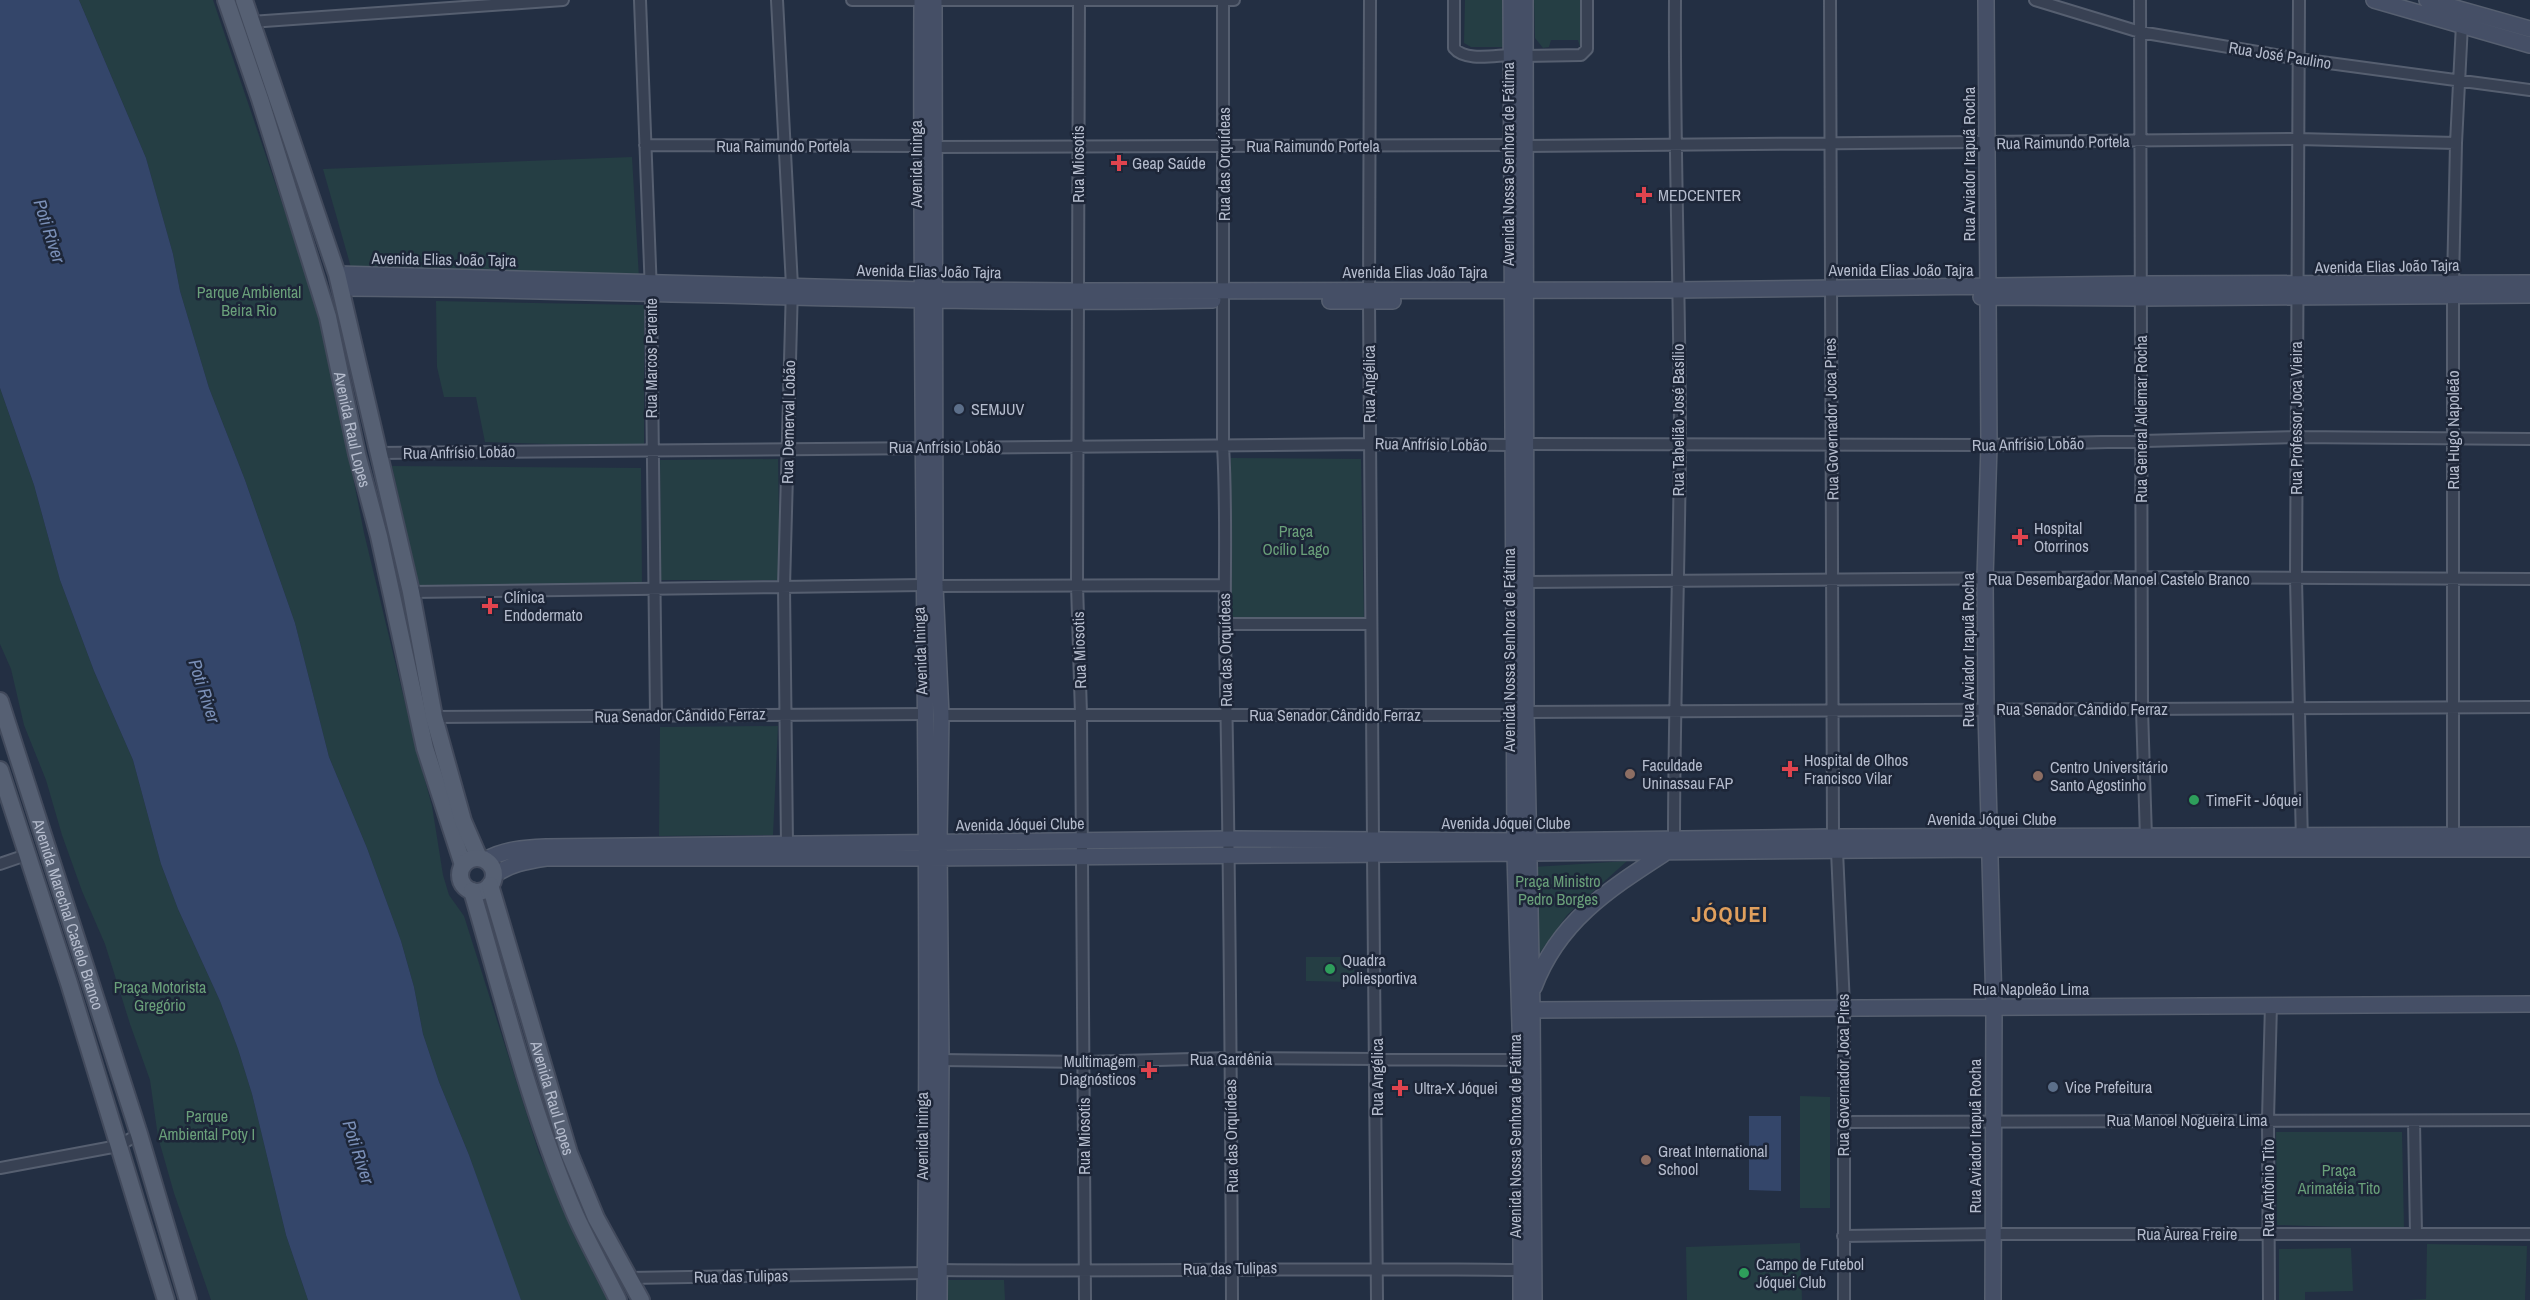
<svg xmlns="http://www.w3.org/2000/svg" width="2530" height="1300" viewBox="0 0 2530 1300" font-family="'Archivo Narrow',sans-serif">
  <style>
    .green { fill: #253e44 }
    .water { fill: #34466a }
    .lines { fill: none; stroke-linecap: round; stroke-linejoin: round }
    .street-casing { stroke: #565f70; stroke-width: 14 }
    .secondary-casing { stroke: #565f70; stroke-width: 18 }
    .primary-casing { stroke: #424a5c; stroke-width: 20 }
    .street { stroke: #384153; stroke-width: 10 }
    .secondary { stroke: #454f66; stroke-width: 15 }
    .primary { stroke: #566073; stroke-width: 16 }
    .health-dot { fill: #e0444e; stroke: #1d2638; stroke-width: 2 }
    .service-dot { fill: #5c6f8a; stroke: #1d2638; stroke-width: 2 }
    .education-dot { fill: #8d6e63; stroke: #1d2638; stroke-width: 2 }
    .leisure-dot { fill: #2e9e5b; stroke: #1d2638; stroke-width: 2 }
    .labels { text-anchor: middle; stroke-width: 5; stroke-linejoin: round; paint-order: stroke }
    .street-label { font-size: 16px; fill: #b5bccd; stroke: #1d2638 }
    .poi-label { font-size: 16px; fill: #b5bccd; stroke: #1d2638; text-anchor: start }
    .park-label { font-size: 16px; fill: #6aa07a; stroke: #1d2638 }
    .water-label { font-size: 18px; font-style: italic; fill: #7a8fb7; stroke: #1d2638 }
    .district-label { font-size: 22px; font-weight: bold; letter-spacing: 1.5px; fill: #e09f5d; stroke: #1d2638 }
  </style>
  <rect width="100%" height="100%" fill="#232f43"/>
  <path class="green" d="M79,0H213L317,306L329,355L364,533L413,736L432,806L443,875L449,895L464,916L539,1153L609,1300H521L517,1292L469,1155L439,1082L423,1034L414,987L401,941L367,848L329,757L295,623L245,480L209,388L180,291L173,254L146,158Z
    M1465,0H1510L1507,47H1471L1464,43Z
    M1534,0H1584L1586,46L1580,47L1578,40H1551L1549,47L1543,48L1535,38Z
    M632,157L639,278L352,271L323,169Z
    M436,301L644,305V447L485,442L476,397H444L437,367Z
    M0,388L34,485L60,580L94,671L133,760L161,864L178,909L220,1001L238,1049L252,1094L286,1235L308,1300H211L174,1193L158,1137L150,1080L130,1024L105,944L82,891L62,835L46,780L24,725L11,669L0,644Z
    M1231,458L1361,459L1364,621H1229Z
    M778,459L780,580H661L660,460Z
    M392,466L641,468L642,584L418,585Z
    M778,726L773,835L659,836L660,727Z
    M1627,861L1567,915L1536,958L1534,867Z
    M1306,957H1354V982L1306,981Z
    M1800,1096L1830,1097V1208H1800Z
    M2276,1132H2402L2404,1229L2277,1225Z
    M1800,1243L1802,1300H1687L1686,1247Z
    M2427,1244L2527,1246L2525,1300H2406L2426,1299Z
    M2351,1248L2353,1291L2305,1292V1300H2279V1249Z
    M943,1280H1004L1005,1300H944Z"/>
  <path class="water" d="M0,0H79L146,158L173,254L180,291L209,388L245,480L295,623L329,757L367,848L401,941L414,987L423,1034L439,1082L469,1155L521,1300H308L286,1235L252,1094L238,1049L220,1001L178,909L161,864L133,760L94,671L60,580L34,485L0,388Z
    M1749,1116H1781V1191L1749,1190Z"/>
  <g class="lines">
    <defs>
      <path id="street" d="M640,0L651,293L656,716
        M777,0L792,286L784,587L787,845
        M852,0H1234
        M1079,0L1077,585L1081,714L1085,1300
        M1223,0V446C1227,511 1224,576 1225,641C1230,861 1231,1080 1232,1300
        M1370,0L1369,301L1373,841
        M1454,0V48C1465,62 1496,55 1512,55
        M1830,0L1833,837
        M2035,0L2140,32L2299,59L2530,90
        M2140,0L2142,709L2146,838
        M2299,0L2296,579L2302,843
        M251,22L563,0
        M1525,56L1581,55L1587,49V0
        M645,145L921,146
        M1525,146L2298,139L2456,143
        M934,147L1511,145
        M1525,444L1989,445L2295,437L2530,439
        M377,453L1370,444L1513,445
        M1528,582L2142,577L2530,579
        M935,586L1224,585
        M411,592L923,585
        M1225,624H1370
        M1526,712L2530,707
        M941,715H1514
        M434,717L927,714
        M1674,839C1674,708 1679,576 1680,445C1680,296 1674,148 1675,0
        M2453,840V283L2456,143L2462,24
        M1837,851L1844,1006V1300
        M1373,854L1377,1300
        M0,864L29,854
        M941,1060L1084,1062L1230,1058L1521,1060
        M2414,1121L2416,1234
        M1844,1122L2530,1120
        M0,1168L118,1146L139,1134
        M1843,1236L1993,1234H2530
        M940,1270C1133,1272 1327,1267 1521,1270
        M629,1278L925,1273
        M2269,1300L2268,1119L2271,1004"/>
      <path id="secondary" d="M922,0C920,433 931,867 925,1300
        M934,0L935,586L941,715L939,843L941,1060L939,1300
        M1511,0L1515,853L1521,1060V1300
        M1525,0L1526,712L1532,1010L1534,1300
        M1986,0L1989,445L1985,579L1986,710L1994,1007L1993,1300
        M2374,0L2530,45
        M2427,0L2530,29
        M337,274L923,290L1077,291L1677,290L2141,284L2530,283
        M340,288C631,289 922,306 1213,300
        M1981,297L2140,298L2530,295
        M1330,301H1393
        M485,860C505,849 524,848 546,847L1230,839L1528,841L1833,837L2530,835
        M493,876C510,864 526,861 546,858H925L1989,849H2530
        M1534,987C1559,920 1611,888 1668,851
        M1532,1010L2530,1004"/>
      <g id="primary">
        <path id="s1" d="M226,0L260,99L328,317L357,454L379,536L425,748L463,865"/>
        <path d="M244,0L337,274L411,592L434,717L463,821L479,858"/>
        <path id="s2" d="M0,701L139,1134L188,1300"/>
        <path d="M0,770L69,983L166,1300"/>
        <circle cx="477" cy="875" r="17"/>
        <path id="s3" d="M490,885L569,1153L596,1218L641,1300"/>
        <path d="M472,891C504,999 530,1110 575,1214C588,1243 604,1271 618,1300"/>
      </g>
    </defs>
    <use href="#street" class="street-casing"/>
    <use href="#secondary" class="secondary-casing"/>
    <use href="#primary" class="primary-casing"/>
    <use href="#street" class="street"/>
    <use href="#secondary" class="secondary"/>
    <use href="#primary" class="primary"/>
  </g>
  <g class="health-dot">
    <path d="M1116 154h6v6h6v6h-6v6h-6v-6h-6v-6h6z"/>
    <path d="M1641 186h6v6h6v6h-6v6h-6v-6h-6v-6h6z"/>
    <path d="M2017 528h6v6h6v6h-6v6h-6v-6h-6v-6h6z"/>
    <path d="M487 597h6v6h6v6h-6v6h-6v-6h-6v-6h6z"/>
    <path d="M1787 760h6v6h6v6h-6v6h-6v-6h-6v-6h6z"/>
    <path d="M1146 1061h6v6h6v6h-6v6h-6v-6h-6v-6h6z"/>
    <path d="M1397 1079h6v6h6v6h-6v6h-6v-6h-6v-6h6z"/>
  </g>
  <g class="service-dot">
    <circle cx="959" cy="409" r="6"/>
    <circle cx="2053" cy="1087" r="6"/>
  </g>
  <g class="education-dot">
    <circle cx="1630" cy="774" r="6"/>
    <circle cx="2038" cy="776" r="6"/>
    <circle cx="1646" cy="1160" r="6"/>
  </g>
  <g class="leisure-dot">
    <circle cx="2194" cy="800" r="6"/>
    <circle cx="1330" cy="969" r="6"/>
    <circle cx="1744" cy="1273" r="6"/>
  </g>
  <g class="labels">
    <g class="street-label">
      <text transform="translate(2280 55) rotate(9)" y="6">Rua José Paulino</text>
      <text transform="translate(2063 142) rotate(-1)" y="6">Rua Raimundo Portela</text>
      <text x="783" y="152">Rua Raimundo Portela</text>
      <text x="1313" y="152">Rua Raimundo Portela</text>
      <text transform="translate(916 164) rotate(-90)" y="6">Avenida Ininga</text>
      <text transform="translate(1078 164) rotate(-90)" y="6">Rua Miosotis</text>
      <text transform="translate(1224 164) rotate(-90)" y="6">Rua das Orquídeas</text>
      <text transform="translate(1508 164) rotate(-90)" y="6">Avenida Nossa Senhora de Fátima</text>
      <text transform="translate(1969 164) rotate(-90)" y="6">Rua Aviador Irapuã Rocha</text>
      <text transform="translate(444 259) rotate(1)" y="6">Avenida Elias João Tajra</text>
      <text transform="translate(2387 266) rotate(-1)" y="6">Avenida Elias João Tajra</text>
      <text x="1901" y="276">Avenida Elias João Tajra</text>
      <text transform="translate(929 271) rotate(1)" y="6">Avenida Elias João Tajra</text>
      <text x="1415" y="278">Avenida Elias João Tajra</text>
      <text transform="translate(651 358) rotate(-90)" y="6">Rua Marcos Parente</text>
      <text transform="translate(1369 384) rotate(-90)" y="6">Rua Angélica</text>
      <text transform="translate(2296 418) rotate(-90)" y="6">Rua Professor Joca Vieira</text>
      <text transform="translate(1831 419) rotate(-91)" y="6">Rua Governador Joca Pires</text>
      <text transform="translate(2141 419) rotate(-90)" y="6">Rua General Aldemar Rocha</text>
      <text transform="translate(1678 420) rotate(-90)" y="6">Rua Tabelião José Basílio</text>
      <text transform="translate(788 422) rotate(-89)" y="6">Rua Demerval Lobão</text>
      <text dy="6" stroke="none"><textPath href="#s1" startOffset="448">Avenida Raul Lopes</textPath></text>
      <text transform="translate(2453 430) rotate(-90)" y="6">Rua Hugo Napoleão</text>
      <text transform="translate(1431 444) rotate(1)" y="6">Rua Anfrísio Lobão</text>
      <text transform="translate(2028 444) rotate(-1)" y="6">Rua Anfrísio Lobão</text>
      <text x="945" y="453">Rua Anfrísio Lobão</text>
      <text transform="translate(459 452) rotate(-1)" y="6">Rua Anfrísio Lobão</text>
      <text x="2119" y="585">Rua Desembargador Manoel Castelo Branco</text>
      <text transform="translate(1079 650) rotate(-92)" y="6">Rua Miosotis</text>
      <text transform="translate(1225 650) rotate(-91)" y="6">Rua das Orquídeas</text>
      <text transform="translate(1509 650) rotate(-90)" y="6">Avenida Nossa Senhora de Fátima</text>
      <text transform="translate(1968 650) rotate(-90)" y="6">Rua Aviador Irapuã Rocha</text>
      <text transform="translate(920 651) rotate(-92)" y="6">Avenida Ininga</text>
      <text x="2082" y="715">Rua Senador Cândido Ferraz</text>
      <text transform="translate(680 715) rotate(-1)" y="6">Rua Senador Cândido Ferraz</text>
      <text x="1335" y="721">Rua Senador Cândido Ferraz</text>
      <text x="1992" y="825">Avenida Jóquei Clube</text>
      <text x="1506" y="829">Avenida Jóquei Clube</text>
      <text transform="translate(1020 824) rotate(-1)" y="6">Avenida Jóquei Clube</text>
      <text dy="6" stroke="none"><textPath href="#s2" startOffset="224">Avenida Marechal Castelo Branco</textPath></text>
      <text x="2031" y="995">Rua Napoleão Lima</text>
      <text x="1231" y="1065">Rua Gardênia</text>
      <text transform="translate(1843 1075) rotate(-90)" y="6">Rua Governador Joca Pires</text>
      <text transform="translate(1377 1077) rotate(-90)" y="6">Rua Angélica</text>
      <text dy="6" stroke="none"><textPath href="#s3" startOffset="222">Avenida Raul Lopes</textPath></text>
      <text x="2187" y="1126">Rua Manoel Nogueira Lima</text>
      <text transform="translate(922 1136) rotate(-90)" y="6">Avenida Ininga</text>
      <text transform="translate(1084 1136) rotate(-90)" y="6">Rua Miosotis</text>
      <text transform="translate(1231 1136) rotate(-91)" y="6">Rua das Orquídeas</text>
      <text transform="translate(1515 1136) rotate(-90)" y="6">Avenida Nossa Senhora de Fátima</text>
      <text transform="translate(1975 1136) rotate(-90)" y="6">Rua Aviador Irapuã Rocha</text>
      <text transform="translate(2268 1188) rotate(-90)" y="6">Rua Antônio Tito</text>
      <text x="2187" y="1240">Rua Àurea Freire</text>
      <text transform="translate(1230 1268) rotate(-1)" y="6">Rua das Tulipas</text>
      <text transform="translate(741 1276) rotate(-1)" y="6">Rua das Tulipas</text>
    </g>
    <g class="poi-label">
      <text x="1132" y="169">Geap Saúde</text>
      <text x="1658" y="201">MEDCENTER</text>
      <text x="971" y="415">SEMJUV</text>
      <text x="2034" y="534">Hospital<tspan x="2034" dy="18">Otorrinos</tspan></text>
      <text x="504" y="603">Clínica<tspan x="504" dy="18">Endodermato</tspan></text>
      <text x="1804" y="766">Hospital de Olhos<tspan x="1804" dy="18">Francisco Vilar</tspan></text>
      <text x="1642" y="771">Faculdade<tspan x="1642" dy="18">Uninassau FAP</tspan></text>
      <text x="2050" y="773">Centro Universitário<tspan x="2050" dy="18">Santo Agostinho</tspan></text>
      <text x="2206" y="806">TimeFit - Jóquei</text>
      <text x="1342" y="966">Quadra<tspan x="1342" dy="18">poliesportiva</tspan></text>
      <text x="1136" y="1067" text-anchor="end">Multimagem<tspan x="1136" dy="18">Diagnósticos</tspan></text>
      <text x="2065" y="1093">Vice Prefeitura</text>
      <text x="1414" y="1094">Ultra-X Jóquei</text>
      <text x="1658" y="1157">Great International<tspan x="1658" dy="18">School</tspan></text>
      <text x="1756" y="1270">Campo de Futebol<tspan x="1756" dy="18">Jóquei Club</tspan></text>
    </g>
    <g class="park-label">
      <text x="249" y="298">Parque Ambiental<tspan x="249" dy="18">Beira Rio</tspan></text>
      <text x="1296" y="537">Praça<tspan x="1296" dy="18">Ocílio Lago</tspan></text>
      <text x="1558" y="887">Praça Ministro<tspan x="1558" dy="18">Pedro Borges</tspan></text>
      <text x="160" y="993">Praça Motorista<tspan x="160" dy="18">Gregório</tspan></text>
      <text x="207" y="1122">Parque<tspan x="207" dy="18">Ambiental Poty I</tspan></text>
      <text x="2339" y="1176">Praça<tspan x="2339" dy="18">Arimatéia Tito</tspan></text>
    </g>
    <g class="water-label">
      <text transform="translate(49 231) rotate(72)" y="6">Poti River</text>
      <text transform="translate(204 691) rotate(72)" y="6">Poti River</text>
      <text transform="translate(358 1152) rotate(72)" y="6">Poti River</text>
    </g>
    <g class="district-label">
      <text x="1730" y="922">JÓQUEI</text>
    </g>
  </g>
</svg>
